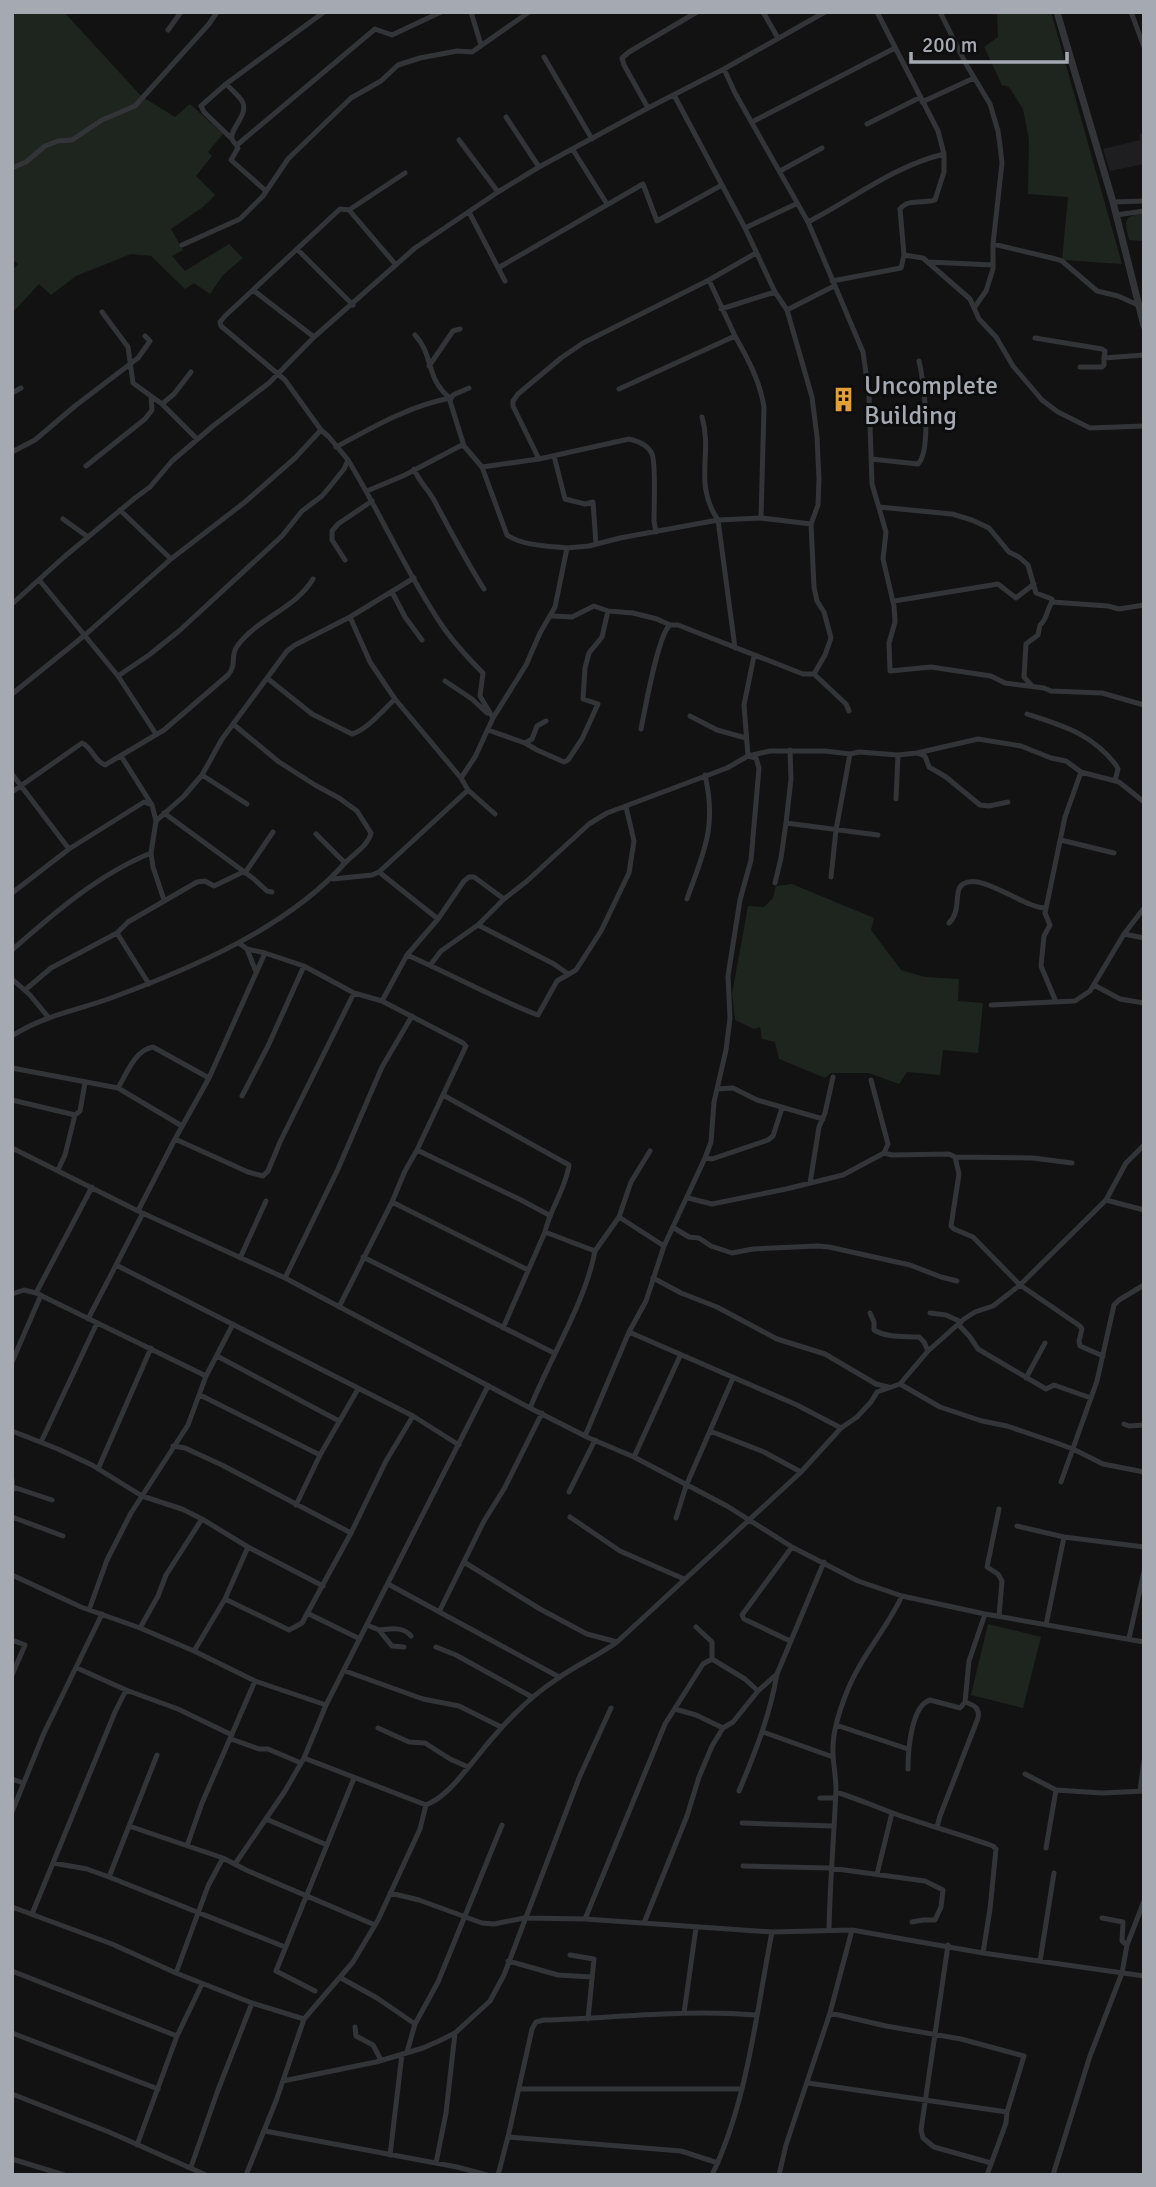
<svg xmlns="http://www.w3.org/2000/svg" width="1156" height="2187" viewBox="0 0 1156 2187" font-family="Signika,sans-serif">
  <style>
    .built { fill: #1e1e20 }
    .green { fill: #1e251f }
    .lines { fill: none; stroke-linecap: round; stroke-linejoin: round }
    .minor { stroke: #333438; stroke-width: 5 }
    .tertiary { stroke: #333438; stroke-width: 7 }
    .labels { text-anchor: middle; stroke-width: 6; stroke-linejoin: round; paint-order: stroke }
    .poi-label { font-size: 26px; fill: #a4a9b2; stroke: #0d0d0e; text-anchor: start }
  </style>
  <rect width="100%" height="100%" fill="#121213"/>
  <path class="built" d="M1144,133V164L1110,171L1103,149L1140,140V134Z"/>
  <path class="green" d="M12,12H64L141,96L175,117L190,104L223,134L208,152L212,156L196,176L215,195L203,207L171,229L183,250L172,256L185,271L229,244L243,258L223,275L210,294L194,283L185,289L151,256L131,254L76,276L51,295L39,284L15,310L12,307V271L18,264L12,259Z
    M997,12H1051L1122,264L1062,260L1068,197L1028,194L1029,139L1023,109L1009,87L1002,85L984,47L998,37Z
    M1144,214V241L1129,240C1125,222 1122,215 1144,214Z
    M792,884L874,918L871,930L901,970L925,977L959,979L958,1001L983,1003L978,1053L943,1050L940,1075L907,1072L899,1084L869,1073H831L825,1078L779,1059L775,1042L762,1039L760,1027L754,1029L735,1020L732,994L748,906L764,907L773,898L776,886Z
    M988,1624L1041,1637L1023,1708L971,1695Z"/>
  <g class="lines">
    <path class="minor" d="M471,12L481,45
      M763,12L778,38
      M940,12L966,64L990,104L998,131L1000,145L1002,163L993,244V269L986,291L974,308
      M1131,12L1144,47
      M168,30L181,12
      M544,57L592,139
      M724,69L735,93L808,222L863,352L869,395L872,484L886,532L883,559L894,606L895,622L889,643L890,671L931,667L991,676L1005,683L1044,688L1051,691L1102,693L1144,705
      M226,84C231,89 238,95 242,101C250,114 229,129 232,139C233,142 237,145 238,148L231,160L266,191
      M674,95L745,228L775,292L787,310L812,397L817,437L819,479L818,505L811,524L814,587L817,601L824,612L831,638L825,655L814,674
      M922,102L974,78
      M648,108L624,65L622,58L629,52L697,12
      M506,117L539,167
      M752,122L895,48
      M867,124L919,98
      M232,139L204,112L201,106L226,84L324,12
      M459,140L498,192
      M237,145L375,29L392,35L441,12
      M573,150L607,204
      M12,168L26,162L45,146L58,141L72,140L102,120L135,106L209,24L217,12
      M780,171L822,148
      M1113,202L1144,201
      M349,210L396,265
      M469,212L505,281
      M1116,215L1144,211
      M808,222C853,199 894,166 944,154L938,131L877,12
      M745,228L796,204
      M993,244L1056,259L1062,261L1097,291L1118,296L1138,305
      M182,245L240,219L263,196L288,159L351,98L381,81L398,65L420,58L457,51L472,52L529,12
      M297,249L353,305
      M904,255L923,258L970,299L979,319L996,337L1013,366L1042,400L1058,412L1090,428L1144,426
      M928,262L993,265
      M498,268L643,184L657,221L722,185
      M832,281L901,268L904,255L900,209C908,198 924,204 935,200L944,172V154
      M253,290L314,337
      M721,309L775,292
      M787,310L834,286
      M102,312L128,347L133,383L162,404L197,439
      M415,335C434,355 425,378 450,398
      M735,336C748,359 760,381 764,407L761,518
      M1035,338L1102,349L1105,351L1104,358
      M429,366L453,331L460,329
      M1080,367H1102L1104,365V358L1144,355
      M619,389L735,336L709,280
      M12,393L21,388
      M162,404L174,394L191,372
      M702,417C713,454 693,483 718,520L735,648
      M464,446L450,401L453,395L469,388
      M336,447C373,427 409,406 450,398
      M12,452L35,440L75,406L138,358L150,341L145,336
      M554,456L565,499L585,504L593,502L596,544
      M539,459L513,406V401L518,394L561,358L583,343L709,280L756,253
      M871,459L918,464C932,450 924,382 919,361
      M348,460C381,514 406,572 441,624C453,642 468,658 483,673L480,696L493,718
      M86,466L145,419L152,410L151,396
      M482,467L507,535C523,546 549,546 567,548
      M414,469C419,482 429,490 435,502C451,532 466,561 484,589
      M367,491L405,475L460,446H464L482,467L539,459L629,439C638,441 648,445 652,454C656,463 654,508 654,521L656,532
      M879,507L952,514L972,520L989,528L1009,552L1019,557L1028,565L1036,593L1052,599V602C1047,609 1047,620 1040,625L1038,635L1026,644L1024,677L1032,686
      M120,510L171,559
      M63,519L88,537
      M345,560L332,540V531L338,524L372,501
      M40,581L118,676L156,734
      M392,592L405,617L422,640
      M894,601L998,584L1016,598L1034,584
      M1052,602L1108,606L1119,609L1144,605
      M12,604L64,557L135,498L150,487L172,461L213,426L269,383L314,337L415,248L498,192L539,167L648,108L724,69L825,12
      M552,616L572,617L594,606L608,611L633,613L657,619L670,625H678L803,674H814L846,704L849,711
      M350,617L370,662L395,699L461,778L468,790L495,814
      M118,676L149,655L179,631L282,536L302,511L322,496L332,484L344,469L348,460L329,437L321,430L285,380L221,326L220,322L225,316L340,209L349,210L405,173
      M267,678L312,714L352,734C368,729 382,711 395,699
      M445,681L472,699L487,713
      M12,694L85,635L171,559L245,502L295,458L321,430
      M1027,714C1063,726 1091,733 1116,765L1118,769L1115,781
      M690,716L717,730L746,738
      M641,729C645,710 658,634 670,625
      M488,730L525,743L532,739L537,726L546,721
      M525,743L537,750L564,762L568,760L582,739L598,704L583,699L585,668L589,653L602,637L608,611
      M790,750L791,779L786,823L878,835
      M917,753L925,756L929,767L946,777L980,805L989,806L1008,802
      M121,756L152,805L156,821L151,853L153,867L164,900
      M12,774L69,849
      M202,775L247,804
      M461,778L475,757L493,718L526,665L540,633L555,607L567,548L589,546L620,538L718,520L761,518L811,524
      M12,792L82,743C92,747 94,761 105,765L164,730L228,675C238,663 229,656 238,645C258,618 296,608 313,579
      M896,799L898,755
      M164,813L254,879L267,891L272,892
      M156,821L184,796L202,775L222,739L287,651L295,645L350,617L414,578
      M316,834L345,863
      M1061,840L1114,853
      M379,872L438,919
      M245,873L273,832
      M831,877L836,830L850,754
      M333,879L372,875L379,872L468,790
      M775,883L781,858L786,823
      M12,893L69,849L144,802L152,805
      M687,899C704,851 717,827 705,775
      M949,923C962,911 953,890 963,884C982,872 1023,908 1046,908
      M478,925L554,964L568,974
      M117,933L149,984
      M1124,934L1144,938
      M239,943L247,949L265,953L304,966L354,993L382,1001L463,1043L466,1046L417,1150L405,1171L392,1202L339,1307
      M247,949L256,972
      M12,950C54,913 99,874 151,853
      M407,955C451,974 493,998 538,1015L557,981L576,970L601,931L629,873L634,841L626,807
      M431,964L441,951L478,925L504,899L527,881L589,824L607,813L727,768L748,756L770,751H825L850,754L859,752L898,755L917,753L978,739L1021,746L1051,758L1066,761L1081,772L1119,782L1144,802
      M12,979L30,995L49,1018
      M1094,985L1120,999L1144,1003
      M25,990L51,968L117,933L128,922L197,882L205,881L214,886L243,872
      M382,1001L407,955L438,919L464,881L469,877H474L504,899
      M1056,1002L1041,966L1044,936L1050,925L1045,913L1065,817L1081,772
      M991,1005L1075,1001L1090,991L1124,934L1144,908
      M12,1036C42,1016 78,1010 111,998C190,969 287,928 344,864C353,854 368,846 371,833L357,811L339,798L315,785L279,762L233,724
      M12,1068L118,1088L182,1126
      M871,1080L888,1144L884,1153
      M118,1088C127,1073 135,1050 153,1047L209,1078
      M717,1089L733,1088L757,1100L823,1119
      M443,1095L569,1165C566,1188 550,1209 545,1232L503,1328
      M242,1096L268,1046L304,966
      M12,1100L75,1115
      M175,1139L248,1172L263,1176L268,1171L280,1142L354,993
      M12,1148L138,1211L285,1278L530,1408L589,1438L634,1457L727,1506L792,1547L858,1581L902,1596L985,1614L1144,1642
      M417,1150L521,1200L549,1215
      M955,1157L1033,1158L1072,1163
      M705,1158L711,1142L714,1102L726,1050L730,1018L728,976L740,900L751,860L759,768L756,758L748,756L744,705L754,656
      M58,1170L65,1155L75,1115L80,1111L85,1083
      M810,1183L819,1127L825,1113L833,1077
      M688,1198L712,1204L786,1189L843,1175L884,1153L892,1155L949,1154L955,1157L959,1174L951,1226L954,1229L973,1237L1020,1285L1080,1326L1082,1329L1079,1341L1080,1346L1103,1356
      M1106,1200L1144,1210
      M392,1202L528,1270
      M138,1211L175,1139L209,1078L265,953
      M619,1217L664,1246
      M674,1228L689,1237L699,1238L711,1246L732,1253L753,1249L817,1246L829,1247L910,1265L941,1277L957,1281
      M545,1232L595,1251L619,1217L631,1182L650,1151
      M363,1257L554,1353
      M240,1258L266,1201
      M116,1265L413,1416L459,1445
      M285,1278L338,1169L382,1067L412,1016
      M653,1278L681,1293L717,1307L777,1339L825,1354L876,1384L888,1387
      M36,1293L92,1187
      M12,1294L24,1290L36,1293L206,1376
      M870,1313L874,1322V1330C887,1338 904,1336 919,1337L924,1342L928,1351
      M930,1313L946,1315L961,1322
      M88,1319L143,1213
      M959,1325L970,1337L978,1349L1046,1389L1054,1385L1091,1398
      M629,1332L797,1405L841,1428
      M217,1356L339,1421
      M12,1362L41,1295
      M1026,1378L1045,1343
      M900,1384L940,1407L982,1421L1007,1426L1054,1442L1073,1449L1103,1464L1144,1472
      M200,1395L320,1455
      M530,1408C550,1358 585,1303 595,1251
      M1124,1424L1129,1426L1144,1425
      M12,1431L58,1449L92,1465L142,1496L182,1509L202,1519L248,1547L323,1586
      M710,1431L764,1452L801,1472
      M585,1436L629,1332L646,1301L664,1246L705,1158L712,1159L768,1140L773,1136L782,1108
      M41,1442L97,1323
      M173,1446L185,1448L222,1465L351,1533
      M634,1457L680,1356
      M98,1469L151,1348
      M12,1480V1491
      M1061,1482L1097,1381L1114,1305L1119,1300L1144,1285
      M13,1487L52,1500
      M569,1492L595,1440
      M296,1505L320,1455L358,1389
      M12,1517L63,1536
      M570,1517L620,1551L684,1579
      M676,1518L686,1486L733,1378
      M1017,1526L1064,1537L1144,1547
      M464,1562L540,1609L587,1634L617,1642
      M12,1575L81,1607L140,1628L194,1651L255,1681L326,1705
      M388,1584L559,1677
      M225,1599L289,1630L302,1623L351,1533L386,1461L413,1416
      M89,1610L107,1560L131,1513L188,1425L206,1376L233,1324
      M439,1612L484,1521L504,1489L542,1413
      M307,1613L360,1639
      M999,1616L1002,1581L998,1574L987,1567L999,1509
      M367,1625L379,1630L392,1646L404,1647
      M1046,1625L1064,1537
      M696,1627L712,1642V1659
      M140,1628L158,1596L166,1575L202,1519
      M379,1630C391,1629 403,1626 411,1636
      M1129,1638L1144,1572
      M12,1640L25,1645L12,1675
      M790,1641L744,1619L742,1615L792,1547
      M436,1647L456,1655L532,1697
      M194,1651L225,1599L248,1547
      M77,1668L126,1690L178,1709L232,1735
      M345,1671L423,1699L459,1706L501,1727
      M675,1709L696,1715L723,1728
      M836,1725L908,1749
      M378,1728L409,1742L425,1743L450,1759L468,1767
      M763,1732L833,1757
      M231,1739L259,1749H268L301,1763
      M304,1758L426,1805C446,1797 462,1775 476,1758C500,1728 525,1700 557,1679C576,1665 598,1656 617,1642L801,1472L841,1428L857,1417L871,1402L877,1392L900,1384L928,1351L964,1319L975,1312L993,1306L1020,1285L1106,1200L1126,1163L1144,1145
      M908,1769C908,1751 911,1706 930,1700L960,1708L965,1702L969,1661L985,1614
      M1025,1774L1056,1790L1102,1793L1144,1791
      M12,1779L23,1783
      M739,1791C755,1753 770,1715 777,1674
      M1140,1791L1144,1761
      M836,1792C855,1798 874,1806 893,1813C925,1825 960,1834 993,1846L996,1849L990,1909L983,1953
      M820,1798H835
      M12,1812L44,1733L102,1614
      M266,1819L327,1845
      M742,1823L833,1826
      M129,1826L223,1858L246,1870L375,1925
      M937,1827L940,1816L978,1718C980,1708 974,1705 965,1702
      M187,1846L202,1803L255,1681
      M1046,1848L1056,1790
      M53,1863L87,1869L109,1877L285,1947
      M235,1864L285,1791L304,1758L326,1705L488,1386
      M743,1866L830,1868L925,1881L943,1890L941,1907L935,1920H923L912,1922
      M877,1874L892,1813
      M109,1877L157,1755
      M390,1893L419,1900L482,1923L494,1924L524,1918L585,1919L772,1932L852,1930L983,1953L1144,1976
      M12,1907L112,1944L176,1973L252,2003L304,2019
      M32,1914L115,1712L126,1690
      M1102,1918L1123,1922L1122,1941L1127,1945
      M585,1919L665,1724L703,1664L712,1659L745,1679L758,1691
      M644,1923L687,1816L699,1777L712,1746L723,1728L733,1722L758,1691L777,1674L824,1562
      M829,1929C830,1882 834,1836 836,1789C836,1776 833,1764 833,1752C832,1733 839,1712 846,1694C859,1659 886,1630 902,1596
      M948,1945L921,2130L923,2138L934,2147L991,2163
      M570,1955L594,1959L588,2019
      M508,1961L558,1975L592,1977
      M1040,1961L1054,1873
      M12,1971L177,2036
      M176,1973L208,1886L223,1858
      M341,1978L377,1998L415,2024L438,1982L502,1825
      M315,1991L276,1971L354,1778
      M684,2013L696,1928
      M830,2013L886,2026L961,2039L1024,2056L1007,2112L1006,2123L987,2175
      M355,2027L356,2036L373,2045L381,2060
      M12,2033L158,2089
      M407,2052L415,2024
      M283,2081L376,2062L423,2048L439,2041L455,2033L490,2001L504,1975L579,1778L611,1708
      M808,2083L1007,2112
      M519,2089H741
      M12,2094L109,2132L206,2175
      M265,2131L457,2167L487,2175
      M508,2137L681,2151L718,2163
      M137,2145L177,2036L202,1984
      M390,2155L402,2054
      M12,2159L64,2175
      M436,2163L446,2113L455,2033
      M191,2167L218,2090L252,2003
      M246,2175L276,2101L304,2019L353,1962L378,1920L420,1829L426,1805
      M498,2175L508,2137L532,2029L536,2022L544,2020C615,2018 685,2009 756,2015
      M712,2175C748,2100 756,2013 772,1932
      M779,2175L786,2145L830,2013L852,1930
      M1053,2175L1090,2056L1122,1973L1127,1945L1144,1901"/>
    <path class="tertiary" d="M1057,12L1113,202L1144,326"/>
  </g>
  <defs>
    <symbol id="building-bare" viewBox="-9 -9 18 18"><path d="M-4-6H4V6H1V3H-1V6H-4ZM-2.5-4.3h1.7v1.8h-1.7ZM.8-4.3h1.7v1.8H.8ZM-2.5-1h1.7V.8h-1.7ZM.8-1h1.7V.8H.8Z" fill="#e3a039" stroke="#0d0d0e" stroke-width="2.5" paint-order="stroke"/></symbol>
  </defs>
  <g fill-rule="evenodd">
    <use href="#building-bare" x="826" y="382" width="35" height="35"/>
  </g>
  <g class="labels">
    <g class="poi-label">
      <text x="864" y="394">Uncomplete<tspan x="864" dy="30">Building</tspan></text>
    </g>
  </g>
  <rect width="1156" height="2187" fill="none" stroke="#a4a9b2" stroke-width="28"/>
  <path d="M911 52v10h156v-10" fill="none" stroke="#a4a9b2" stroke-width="3.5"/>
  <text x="922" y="52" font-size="21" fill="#a4a9b2" stroke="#0d0d0e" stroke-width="5" paint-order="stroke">200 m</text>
</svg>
